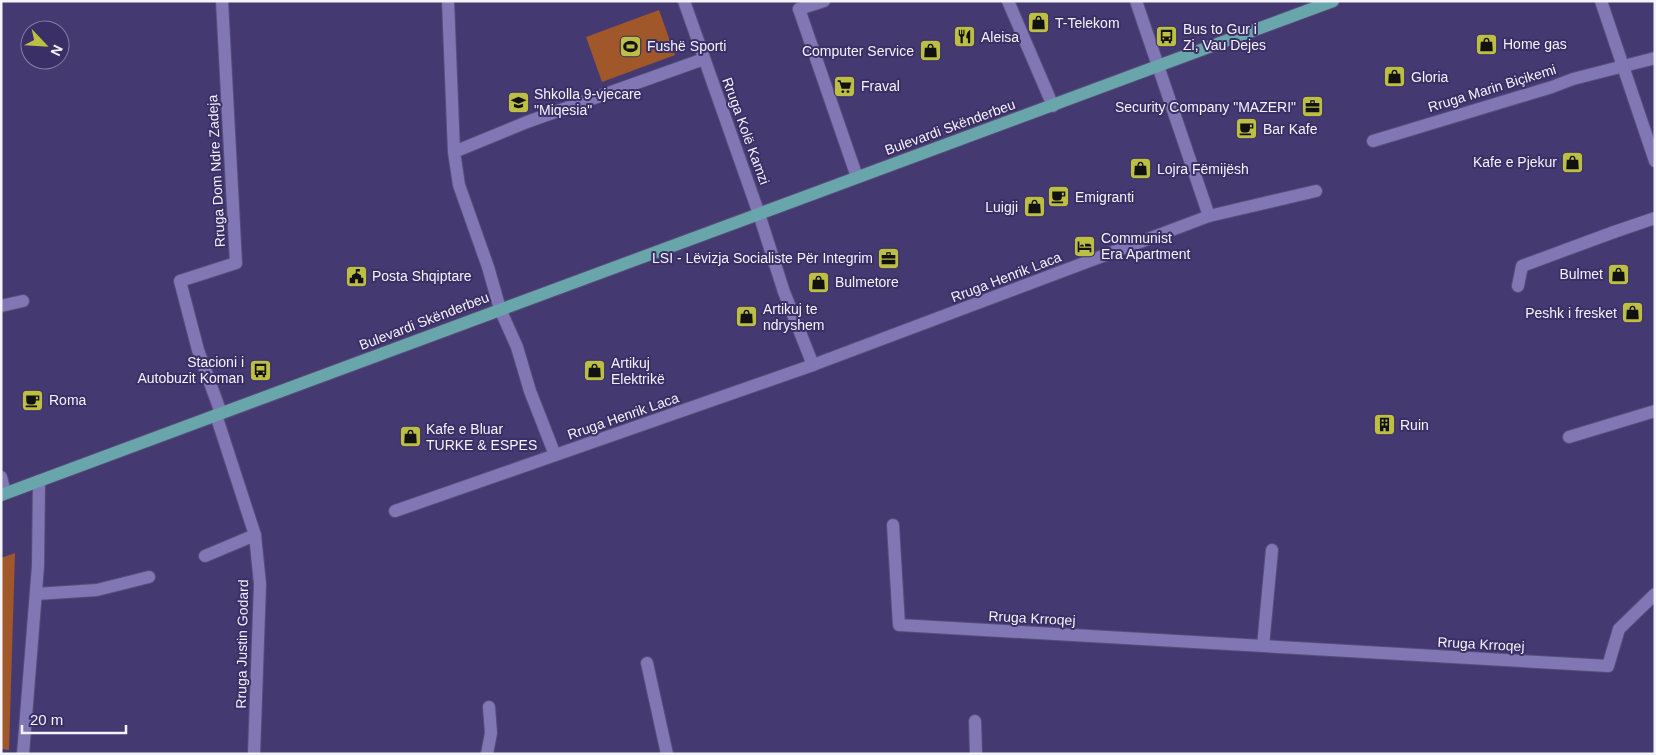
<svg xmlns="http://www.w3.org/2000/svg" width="1656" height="755" viewBox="0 0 1656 755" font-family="Helvetica,sans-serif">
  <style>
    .green { fill: #a05729 }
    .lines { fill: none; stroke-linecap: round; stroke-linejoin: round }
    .lane-casing { stroke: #584e79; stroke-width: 14 }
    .street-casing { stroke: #584e79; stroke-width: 14 }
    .secondary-casing { stroke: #584e79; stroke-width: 14 }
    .primary-casing { stroke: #584e79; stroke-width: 14 }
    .lane { stroke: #8177b5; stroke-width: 12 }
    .street { stroke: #8177b5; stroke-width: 12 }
    .secondary { stroke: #8177b5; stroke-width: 12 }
    .primary { stroke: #68a6ab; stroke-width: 12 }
    .labels { text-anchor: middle; stroke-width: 4; stroke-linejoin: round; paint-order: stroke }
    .poi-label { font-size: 14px; fill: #f3f3fa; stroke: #3a2f66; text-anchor: start }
    .street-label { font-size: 14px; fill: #f3f3fa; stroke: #3a2f66 }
  </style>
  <rect width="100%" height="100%" fill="#453972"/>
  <path class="green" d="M659,10L675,55L602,82L586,37Z
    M15,553L9,750L1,749V558Z"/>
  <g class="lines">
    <defs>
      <path id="lane" d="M1008,1L1053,106
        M1136,1L1209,216
        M799,9L857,177
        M1373,141L1552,87L1573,79L1655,58
        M759,214L784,292L813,365
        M1614,232L1655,218
        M500,309L517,347L530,391L555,455
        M205,556L255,535
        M36,594L97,590L149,577
        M1263,646L1272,550
        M647,663L667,754
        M975,721L976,754
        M487,754L491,733L489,707"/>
      <path id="street" d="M448,1L454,152L459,185L488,267L500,309
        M684,1L759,214
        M799,9L824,1
        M454,152L527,122L704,59
        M1518,286L1522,266L1614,232
        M1,306L23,301
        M221,413L198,350L180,281L236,263L222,1
        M216,415L255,535L260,584L254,754
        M1569,437L1655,411
        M1,477L5,493
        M395,511L813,365L1209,216L1316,191
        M893,525L899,625L1608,666L1619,629L1655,594
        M23,754L38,566L39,481"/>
      <path id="secondary" d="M1601,1L1655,161"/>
      <path id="primary" d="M1,495L1333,1"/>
    </defs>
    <use href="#lane" class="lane-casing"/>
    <use href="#street" class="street-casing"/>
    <use href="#secondary" class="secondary-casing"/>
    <use href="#primary" class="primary-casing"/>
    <use href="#lane" class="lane"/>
    <use href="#street" class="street"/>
    <use href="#secondary" class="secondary"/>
    <use href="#primary" class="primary"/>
  </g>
  <defs>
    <symbol id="shop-square" viewBox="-11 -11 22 22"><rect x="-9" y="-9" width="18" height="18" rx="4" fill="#bdbf43" stroke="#3a2f66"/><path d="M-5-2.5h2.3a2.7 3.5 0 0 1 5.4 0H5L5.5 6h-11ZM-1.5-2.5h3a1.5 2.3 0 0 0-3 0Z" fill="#111"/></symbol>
    <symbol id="restaurant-square" viewBox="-11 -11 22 22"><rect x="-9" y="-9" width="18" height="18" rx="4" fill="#bdbf43" stroke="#3a2f66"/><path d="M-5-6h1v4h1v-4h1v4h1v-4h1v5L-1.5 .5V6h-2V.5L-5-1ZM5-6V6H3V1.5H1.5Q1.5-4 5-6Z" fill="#111"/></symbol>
    <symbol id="bus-square" viewBox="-11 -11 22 22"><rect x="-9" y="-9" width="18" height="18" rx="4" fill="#bdbf43" stroke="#3a2f66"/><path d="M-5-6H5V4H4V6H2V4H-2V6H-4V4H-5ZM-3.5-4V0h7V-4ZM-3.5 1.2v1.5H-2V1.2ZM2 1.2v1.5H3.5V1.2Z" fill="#111"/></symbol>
    <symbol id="stadium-square" viewBox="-11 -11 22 22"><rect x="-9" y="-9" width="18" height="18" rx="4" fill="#bdbf43" stroke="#3a2f66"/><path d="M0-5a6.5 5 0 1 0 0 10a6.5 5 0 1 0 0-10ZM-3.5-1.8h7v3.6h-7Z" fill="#111"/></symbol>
    <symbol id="supermarket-square" viewBox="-11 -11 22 22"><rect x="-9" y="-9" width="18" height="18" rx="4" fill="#bdbf43" stroke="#3a2f66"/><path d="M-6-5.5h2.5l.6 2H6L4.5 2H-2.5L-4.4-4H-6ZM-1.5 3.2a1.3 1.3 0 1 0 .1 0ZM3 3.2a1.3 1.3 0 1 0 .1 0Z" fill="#111"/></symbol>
    <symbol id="school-square" viewBox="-11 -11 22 22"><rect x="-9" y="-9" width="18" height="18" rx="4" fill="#bdbf43" stroke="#3a2f66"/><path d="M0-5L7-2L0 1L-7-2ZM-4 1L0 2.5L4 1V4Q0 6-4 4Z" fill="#111"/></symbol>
    <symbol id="office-square" viewBox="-11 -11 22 22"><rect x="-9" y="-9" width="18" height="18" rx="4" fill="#bdbf43" stroke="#3a2f66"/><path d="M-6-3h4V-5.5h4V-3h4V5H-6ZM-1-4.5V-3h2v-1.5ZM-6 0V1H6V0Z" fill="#111"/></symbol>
    <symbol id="cafe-square" viewBox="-11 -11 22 22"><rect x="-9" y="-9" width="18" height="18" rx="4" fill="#bdbf43" stroke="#3a2f66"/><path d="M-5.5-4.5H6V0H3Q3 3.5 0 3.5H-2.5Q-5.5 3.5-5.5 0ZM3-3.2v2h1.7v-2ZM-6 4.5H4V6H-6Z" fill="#111"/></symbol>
    <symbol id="hotel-square" viewBox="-11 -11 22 22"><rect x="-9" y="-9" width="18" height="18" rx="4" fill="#bdbf43" stroke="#3a2f66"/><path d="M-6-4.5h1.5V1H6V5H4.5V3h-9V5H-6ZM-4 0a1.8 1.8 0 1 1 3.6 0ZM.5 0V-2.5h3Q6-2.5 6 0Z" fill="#111"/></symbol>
    <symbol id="civic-square" viewBox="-11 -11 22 22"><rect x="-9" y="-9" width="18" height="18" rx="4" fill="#bdbf43" stroke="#3a2f66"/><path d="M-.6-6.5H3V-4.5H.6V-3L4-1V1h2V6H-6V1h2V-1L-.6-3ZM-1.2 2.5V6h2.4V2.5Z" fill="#111"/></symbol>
    <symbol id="building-square" viewBox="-11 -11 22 22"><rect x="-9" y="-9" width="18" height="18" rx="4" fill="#bdbf43" stroke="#3a2f66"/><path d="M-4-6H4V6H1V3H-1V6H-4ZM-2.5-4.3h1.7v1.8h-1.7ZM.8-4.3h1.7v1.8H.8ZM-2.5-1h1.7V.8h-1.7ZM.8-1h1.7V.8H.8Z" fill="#111"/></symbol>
  </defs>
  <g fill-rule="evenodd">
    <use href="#shop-square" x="1026" y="10" width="25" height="25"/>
    <use href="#restaurant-square" x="952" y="24" width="25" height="25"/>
    <use href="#bus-square" x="1154" y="24" width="25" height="25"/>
    <use href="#shop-square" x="1474" y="32" width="25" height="25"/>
    <use href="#stadium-square" x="618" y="34" width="25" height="25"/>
    <use href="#shop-square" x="918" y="38" width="25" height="25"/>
    <use href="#shop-square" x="1382" y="64" width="25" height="25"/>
    <use href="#supermarket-square" x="832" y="74" width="25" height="25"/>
    <use href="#school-square" x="506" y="90" width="25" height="25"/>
    <use href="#office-square" x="1300" y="94" width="25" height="25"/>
    <use href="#cafe-square" x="1234" y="116" width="25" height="25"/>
    <use href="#shop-square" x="1560" y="150" width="25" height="25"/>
    <use href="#shop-square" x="1128" y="156" width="25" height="25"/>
    <use href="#cafe-square" x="1046" y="184" width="25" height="25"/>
    <use href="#shop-square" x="1022" y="194" width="25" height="25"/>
    <use href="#hotel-square" x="1072" y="234" width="25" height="25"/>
    <use href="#office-square" x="876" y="246" width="25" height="25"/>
    <use href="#shop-square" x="1606" y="262" width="25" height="25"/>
    <use href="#civic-square" x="344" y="264" width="25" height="25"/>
    <use href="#shop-square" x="806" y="270" width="25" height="25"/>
    <use href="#shop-square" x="1620" y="300" width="25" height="25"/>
    <use href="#shop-square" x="734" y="304" width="25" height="25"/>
    <use href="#bus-square" x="248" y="358" width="25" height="25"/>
    <use href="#shop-square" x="582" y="358" width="25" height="25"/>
    <use href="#cafe-square" x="20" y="388" width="25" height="25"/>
    <use href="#building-square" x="1372" y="412" width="25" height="25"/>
    <use href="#shop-square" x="398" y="424" width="25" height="25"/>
  </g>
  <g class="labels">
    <g class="poi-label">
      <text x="1055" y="28">T-Telekom</text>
      <text x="1183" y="34">Bus to Gur i<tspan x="1183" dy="16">Zi, Vau Dejes</tspan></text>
      <text x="981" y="42">Aleisa</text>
      <text x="1503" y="49">Home gas</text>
      <text x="647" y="51">Fushë Sporti</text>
      <text x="914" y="56" text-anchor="end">Computer Service</text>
      <text x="1411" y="82">Gloria</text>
      <text x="861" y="91">Fraval</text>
      <text x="534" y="99">Shkolla 9-vjecare<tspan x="534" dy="16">"Miqesia"</tspan></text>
      <text x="1296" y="112" text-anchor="end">Security Company "MAZERI"</text>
      <text x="1263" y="134">Bar Kafe</text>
      <text x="1557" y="167" text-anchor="end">Kafe e Pjekur</text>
      <text x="1157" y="174">Lojra Fëmijësh</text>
      <text x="1075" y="202">Emigranti</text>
      <text x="1018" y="212" text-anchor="end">Luigji</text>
      <text x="1101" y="243">Communist<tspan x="1101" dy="16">Era Apartment</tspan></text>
      <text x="873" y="263" text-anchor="end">LSI - Lëvizja Socialiste Për Integrim</text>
      <text x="1603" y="279" text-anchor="end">Bulmet</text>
      <text x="372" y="281">Posta Shqiptare</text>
      <text x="835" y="287">Bulmetore</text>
      <text x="763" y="314">Artikuj te<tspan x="763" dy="16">ndryshem</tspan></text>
      <text x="1617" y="318" text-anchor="end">Peshk i fresket</text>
      <text x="244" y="367" text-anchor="end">Stacioni i<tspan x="244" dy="16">Autobuzit Koman</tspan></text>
      <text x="611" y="368">Artikuj<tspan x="611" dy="16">Elektrikë</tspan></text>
      <text x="49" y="405">Roma</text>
      <text x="1400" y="430">Ruin</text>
      <text x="426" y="434">Kafe e Bluar<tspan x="426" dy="16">TURKE &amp; ESPES</tspan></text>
    </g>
    <g class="street-label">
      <text transform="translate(1492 88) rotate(-17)" y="5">Rruga Marin Biçikemi</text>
      <text transform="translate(950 127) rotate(-20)" y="5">Bulevardi Skënderbeu</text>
      <text transform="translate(746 131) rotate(70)" y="5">Rruga Kolë Kamzi</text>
      <text transform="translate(216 171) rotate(-93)" y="5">Rruga Dom Ndre Zadeja</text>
      <text transform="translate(1006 277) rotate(-21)" y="5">Rruga Henrik Laca</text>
      <text transform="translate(424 321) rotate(-21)" y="5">Bulevardi Skënderbeu</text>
      <text transform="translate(623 416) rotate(-19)" y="5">Rruga Henrik Laca</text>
      <text transform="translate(1032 618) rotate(3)" y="5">Rruga Krroqej</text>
      <text transform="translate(242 644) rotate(-89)" y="5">Rruga Justin Godard</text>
      <text transform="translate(1481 644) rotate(3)" y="5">Rruga Krroqej</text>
    </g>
  </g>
  <rect width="1656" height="755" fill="none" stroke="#f3f3fa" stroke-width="5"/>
  <g transform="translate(45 45) rotate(115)"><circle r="24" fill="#3a2f66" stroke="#847da1"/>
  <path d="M0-4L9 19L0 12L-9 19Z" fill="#bdbf43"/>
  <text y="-8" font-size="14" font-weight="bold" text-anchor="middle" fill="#f3f3fa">N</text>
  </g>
  <path d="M22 725v8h104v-8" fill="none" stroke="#f3f3fa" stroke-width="2.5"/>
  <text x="30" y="725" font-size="15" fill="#f3f3fa" stroke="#3a2f66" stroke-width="4" paint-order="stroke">20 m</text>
</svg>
